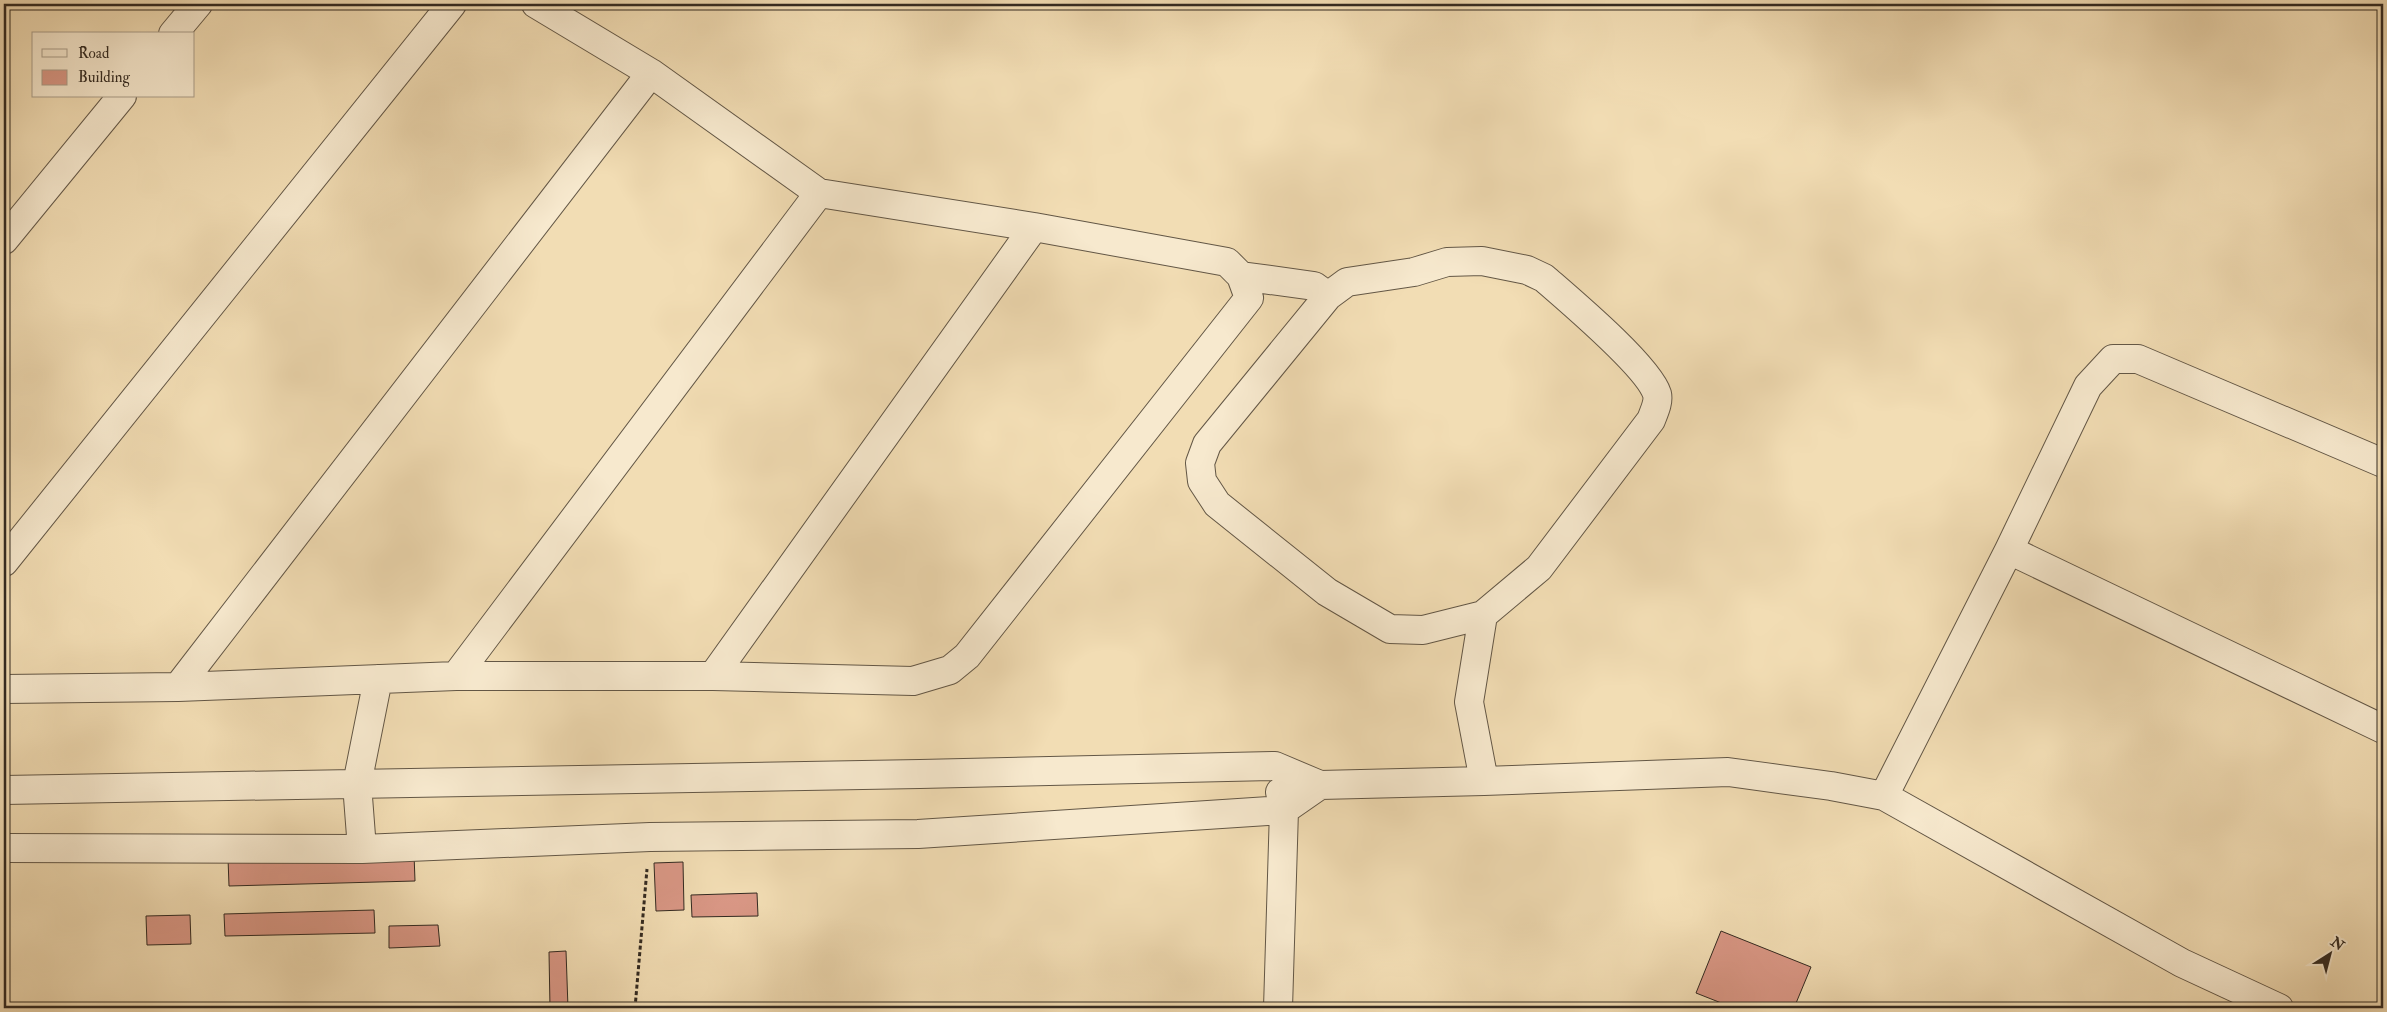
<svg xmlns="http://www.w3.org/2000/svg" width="2387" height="1012" viewBox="0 0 2387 1012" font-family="'IM FELL Double Pica',serif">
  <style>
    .building { fill: #d99785; stroke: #332a21 }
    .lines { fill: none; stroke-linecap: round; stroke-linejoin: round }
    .minor-casing { stroke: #635746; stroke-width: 30 }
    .path { stroke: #332a21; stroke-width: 3; stroke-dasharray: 4 2.5; stroke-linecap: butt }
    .minor { stroke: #f7e9ce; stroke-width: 28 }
  </style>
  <rect width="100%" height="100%" fill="#f2ddb4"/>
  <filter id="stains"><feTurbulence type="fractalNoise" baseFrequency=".004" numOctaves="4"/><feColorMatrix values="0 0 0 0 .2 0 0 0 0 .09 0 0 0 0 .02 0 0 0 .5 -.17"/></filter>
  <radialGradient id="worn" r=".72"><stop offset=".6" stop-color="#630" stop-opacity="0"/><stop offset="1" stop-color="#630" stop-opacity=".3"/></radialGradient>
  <path class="building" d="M414,854L415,881L229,886L228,858Z
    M683,862L684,910L656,911L654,863Z
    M757,893L758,916L692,917L691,895Z
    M374,910L375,933L225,936L224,914Z
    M190,915L191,944L147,945L146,916Z
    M438,925L440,946L389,948V926Z
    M1721,931L1811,967L1794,1008H1734L1696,993Z
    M566,951L568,1008H550L549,952Z"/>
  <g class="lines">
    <defs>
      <path id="minor" d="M173,34L198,4
        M4,240L122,96
        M1482,261L1527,270L1544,278C1568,299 1648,366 1657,394C1659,402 1654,412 1651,420L1539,568L1483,615L1423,630L1390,629L1327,592L1217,504L1202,481L1200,463L1207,444L1328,296L1347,282L1414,272L1447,262Z
        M1241,276L1314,286L1328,296
        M2009,550L2383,729
        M4,562L452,4
        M1483,615L1469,702L1484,781
        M456,676L819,193
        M713,676L1034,227
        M178,687L651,73
        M4,689L178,687L456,676H713L913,681L950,670L967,656L1249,298L1241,276L1227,262L1034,227L819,193L651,73L536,4
        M4,790L920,774L1275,766L1320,785L1484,781L1728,772L1831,786L1884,796L2182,963L2279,1008
        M1884,796L2009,550L2088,386L2113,359H2138L2383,463
        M4,848L362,849L650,837L918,834L1284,810L1320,785
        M362,849L357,784L378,679
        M1278,1008L1284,810L1280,792"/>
    </defs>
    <use href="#minor" class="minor-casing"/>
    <path class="path" d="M635,1008L647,869"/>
    <use href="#minor" class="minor"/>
  </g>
  <rect width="2387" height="1012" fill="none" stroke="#f2ddb4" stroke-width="20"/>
  <rect x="5" y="5" width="2377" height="1002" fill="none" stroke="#332a21" stroke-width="2.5"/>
  <rect x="10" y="10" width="2367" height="992" fill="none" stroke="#332a21"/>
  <rect x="32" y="32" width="162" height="65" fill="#f7e9ce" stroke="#a99d89"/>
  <rect x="42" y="49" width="25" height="8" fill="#f7e9ce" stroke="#a99d89"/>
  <text x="78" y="58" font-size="15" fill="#332a21">Road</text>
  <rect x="42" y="70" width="25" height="15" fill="#d99785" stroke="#a99d89"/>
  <text x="78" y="82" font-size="15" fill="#332a21">Building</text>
  <g transform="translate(2330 954) rotate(36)" stroke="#f7e9ce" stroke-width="4" paint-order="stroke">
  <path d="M0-4L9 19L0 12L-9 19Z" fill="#332a21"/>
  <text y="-8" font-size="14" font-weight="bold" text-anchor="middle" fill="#332a21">N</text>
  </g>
  <rect width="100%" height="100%" filter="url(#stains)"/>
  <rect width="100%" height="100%" fill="url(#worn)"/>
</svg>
